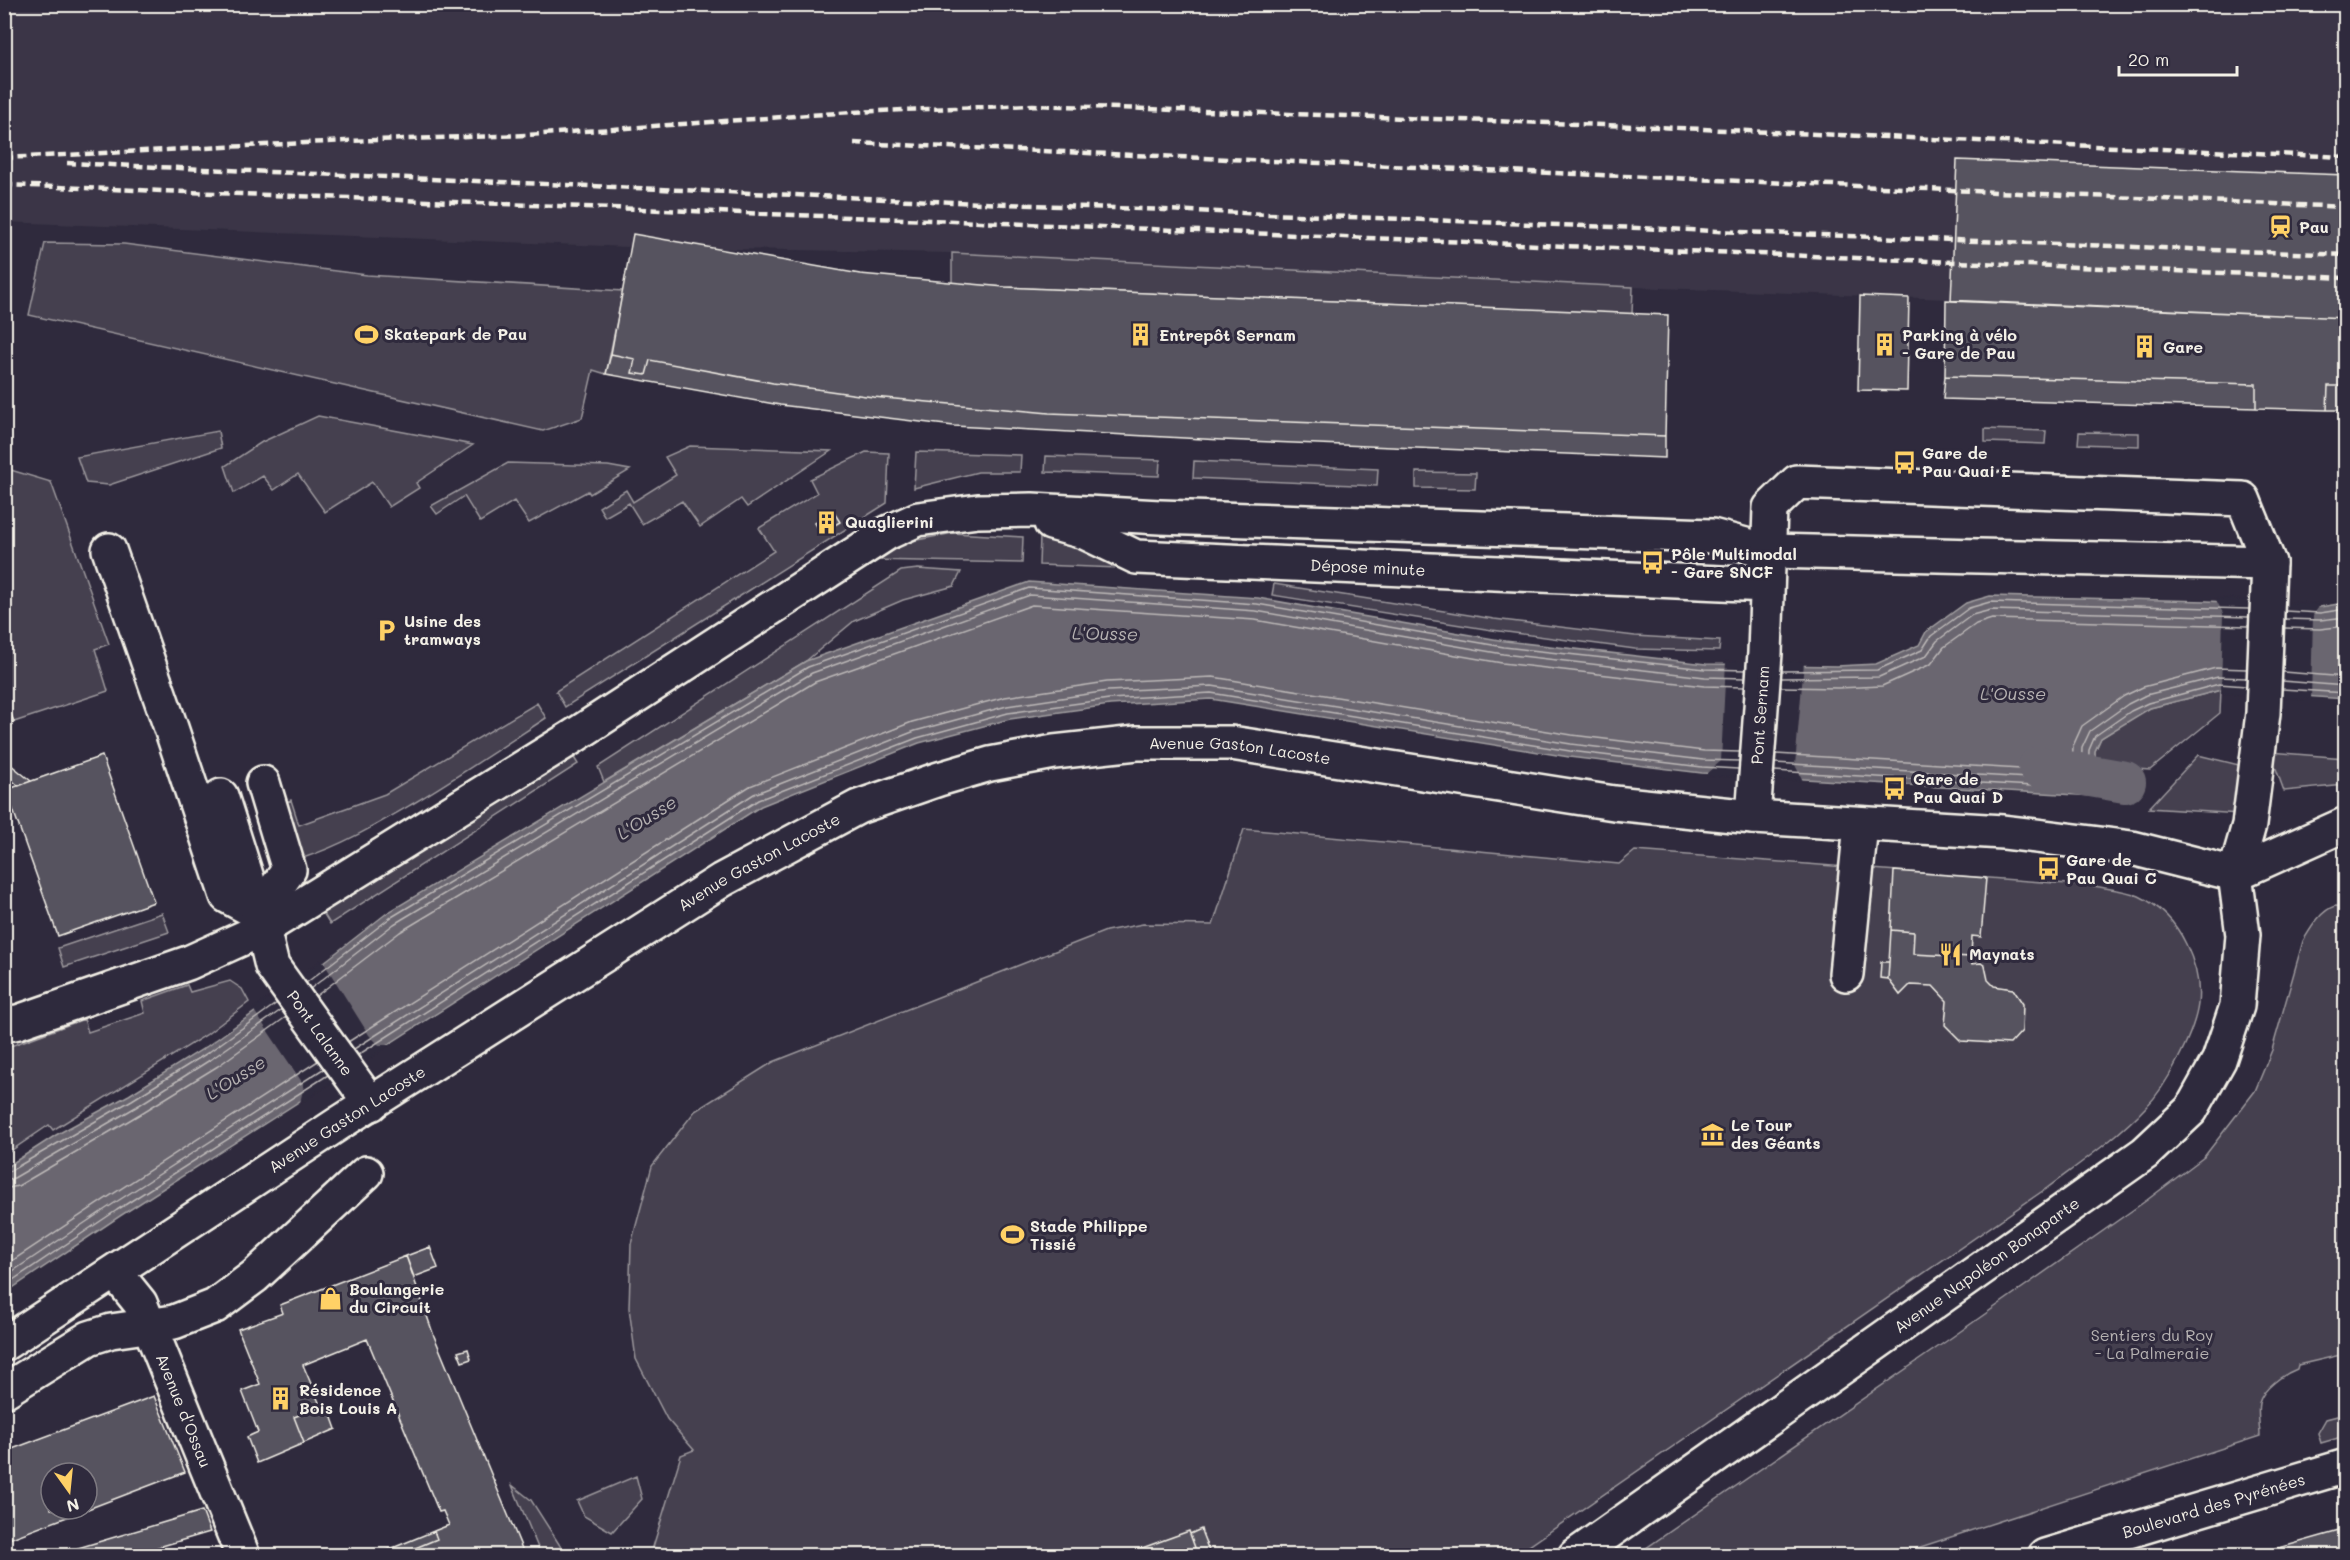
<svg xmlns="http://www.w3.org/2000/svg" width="2350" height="1560" viewBox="0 0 2350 1560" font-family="Mali,sans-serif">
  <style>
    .built { fill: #3b3647 }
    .green { fill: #454050; stroke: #9c989c; stroke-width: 1.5 }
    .water { fill: #6a6670; stroke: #a19ea0; stroke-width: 1.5 }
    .pier { fill: #2f2a3d }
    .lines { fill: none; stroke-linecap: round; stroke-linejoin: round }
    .shore { stroke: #bdb9b8; stroke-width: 1.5 }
    .canal { stroke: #6a6670; stroke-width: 42 }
    .building { fill: #56525f; stroke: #f4f1e8; stroke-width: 1.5; fill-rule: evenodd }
    .minor-casing { stroke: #f4f1e8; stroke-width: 38 }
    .major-casing { stroke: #f4f1e8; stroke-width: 38 }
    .minor { stroke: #2f2a3d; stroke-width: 33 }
    .major { stroke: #2f2a3d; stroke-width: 33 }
    .rail { stroke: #f4f1e8; stroke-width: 4.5; stroke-dasharray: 9 4.5; stroke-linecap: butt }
    .labels { text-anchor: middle; stroke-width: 6; stroke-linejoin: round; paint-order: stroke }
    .poi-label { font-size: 16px; font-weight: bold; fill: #f4f1e8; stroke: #2f2a3d; text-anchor: start }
    .street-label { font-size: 16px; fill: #f4f1e8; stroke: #2f2a3d }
    .park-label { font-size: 16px; fill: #b7b3b3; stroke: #2f2a3d }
    .water-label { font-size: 18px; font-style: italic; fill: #b6b2b2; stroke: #2f2a3d }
  </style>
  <rect width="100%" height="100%" fill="#2f2a3d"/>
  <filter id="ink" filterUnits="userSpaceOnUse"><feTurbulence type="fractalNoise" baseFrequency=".0167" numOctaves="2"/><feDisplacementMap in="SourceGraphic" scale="12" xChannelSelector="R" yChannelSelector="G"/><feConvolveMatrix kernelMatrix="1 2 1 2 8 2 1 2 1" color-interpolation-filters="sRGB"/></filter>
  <g filter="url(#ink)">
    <path class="built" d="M5,5H2345V314L1633,287L952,253L630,247L5,222Z"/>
    <path class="green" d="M45,243L124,244L367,275L623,291L606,374L593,370L582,418L543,431L29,315Z
      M952,253L1633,287L1632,314L1005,287L952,283Z
      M318,416L473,445L416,483L419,488L389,507L372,482L325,512L298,474L274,490L263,476L234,493L225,466L262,442Z
      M1985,429L2046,431L2045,444L1985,442Z
      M218,431L221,448L109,485L86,483L77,457Z
      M2079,432L2139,433V446L2078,444Z
      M690,446L831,451L747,507L741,499L700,527L682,501L642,524L629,503L605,517L599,507L626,490L633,502L676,475L665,457Z
      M866,452L889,453L887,503L565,707L556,691L774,551L759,528L817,493L810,479Z
      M916,452L1021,455L1020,472H978L914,488Z
      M1046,456L1160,460L1159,476L1045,472Z
      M1194,461L1378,469L1377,486L1193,478Z
      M508,463L608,466L630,470L590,494L588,491L529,523L514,501L480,522L464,496L437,514L431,506Z
      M4,468L51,482L109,644L95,649L108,691L14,722L4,696Z
      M1416,472L1476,473L1475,489L1416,488Z
      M953,533L1023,537L1022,563L870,560L907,542Z
      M1040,537L1061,540L1116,563L1119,568L1039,565Z
      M918,569L961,572L954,586L903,600L854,621L806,661L604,782L598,767L901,571Z
      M1274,584L1494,619L1635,636L1720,641L1719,651L1635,649L1492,630L1272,595Z
      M2221,690L2220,713L2150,770L2095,766V751L2101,738L2135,716L2150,708Z
      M537,703L546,718C502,747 459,776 414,803C378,824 343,845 303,858L291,853L283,803L291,800L299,825L385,794Z
      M568,748L578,764L330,924L320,908Z
      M2270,752L2345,758V785L2284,791Z
      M2198,755L2243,766L2240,814L2149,808Z
      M1244,829L1619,864L1635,851L2094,886C2108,889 2126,890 2139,896C2160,906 2176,923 2186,944C2208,990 2199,1019 2177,1061C2169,1077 2159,1094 2146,1107C2117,1138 2080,1163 2047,1188L1516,1555H677L653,1547L681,1455L694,1450L667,1419L636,1359L629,1308L631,1244L652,1166L695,1111L773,1062L1106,931L1143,924L1213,925Z
      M2335,906L2346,907L2345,1354L2298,1365L2297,1369C2284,1374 2263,1388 2259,1403C2257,1413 2260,1427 2260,1436L1896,1555H1636L1948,1340L2147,1200L2204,1157L2255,1091L2272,1050L2303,941C2311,928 2320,911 2335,906Z
      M162,913L169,932L64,967L58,948Z
      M230,981L242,989L249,1002L206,1035L53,1130L49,1125L6,1154L5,1048L84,1019L88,1032L145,1013L142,1001L187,985L190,992Z
      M2345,1414V1436L2321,1443L2318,1433L2326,1419Z
      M636,1476L642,1499L612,1532L584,1516L577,1501Z
      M512,1485L531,1500L566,1555H541Z"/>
    <path class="water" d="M1029,582L1258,598L1505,641L1706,664L1837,666L1876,664L1919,645L1926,632L1966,603L1990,596L2207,601L2320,607L2345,603V699L2221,690L2150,708L2101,738L2095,751L2094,796L1702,773L1569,757L1211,699L1110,705L1010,719L919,743L761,806L120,1216L5,1293V1168L56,1135L129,1095L206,1047L319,966L387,913L806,661Z"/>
    <path class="pier" d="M2215,598L2321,604L2313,615L2311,700L2221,693L2223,613Z
      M1726,661L1804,662L1795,765L1803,781L1773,780L1756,776L1707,777V773L1721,761Z
      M322,960L369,1035L379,1045H390L300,1103L304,1085L253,1009Z"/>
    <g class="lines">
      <path class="shore" d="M2285,611L2320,613L2346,609
        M2285,619L2320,620L2346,617
        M2284,628L2320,629L2346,626
        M1782,671L1877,670L1922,650L1931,636L1969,608L1990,602L2249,609
        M2283,672L2346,677
        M1781,678L1879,677L1926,656L1937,641L1972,615L1991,610L2249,617
        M2282,681L2346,686
        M1781,687L1838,688L1882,686L1931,664L1944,647L1976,624L1992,619L2248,626
        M2282,689L2346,693
        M1776,754L2069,772L2072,769L2073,746L2082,726L2124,696L2143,687L2216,668L2247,669
        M1775,763L2078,781L2081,779L2082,748L2090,731L2128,704L2146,695L2218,677L2246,678
        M1774,771L2086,789L2088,787L2089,750L2095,736L2131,711L2148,703L2219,684L2246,686
        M306,983L390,918L808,667L1029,588L1257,604L1504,647L1705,669L1746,670
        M310,989L394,924L812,673L1030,595L1256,611L1503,654L1705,677L1745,678
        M316,996L400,932L815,682L1032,605L1255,620L1502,663L1704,686L1744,687
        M348,1042L750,786L912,722L1005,697L1107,682L1213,677L1572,735L1704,751L1740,752
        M354,1049L754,794L915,731L1007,706L1108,691L1212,686L1571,744L1703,760L1739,761
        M358,1055L758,800L917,738L1008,713L1109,699L1211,693L1570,751L1702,767L1738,769
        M4,1172L10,1171L132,1100L209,1052L277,1003
        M4,1180L14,1178L136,1107L213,1058L281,1010
        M4,1189L18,1186L140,1114L218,1066L286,1017
        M4,1266L108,1197L318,1061
        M4,1277L113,1204L323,1069
        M4,1286L117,1210L328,1075"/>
      <path class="canal" d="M2039,767L2125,782"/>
    </g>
    <path class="building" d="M1957,160L2346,175V318L1951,301Z
      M633,234L860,274L1005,287L1668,315L1665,436L1049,413L873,397L773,383L650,360L646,375L632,373L635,359L611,354Z
      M1860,296L1909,298L1907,391L1858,390Z
      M1946,300L2346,318V386H2328L2327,410L2256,408V384L1945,376Z
      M611,354L635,359L632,373L646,375L650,360L773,383L873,397L1049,413L1665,436V458L1222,440L954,426L780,405L606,374Z
      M1945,376L2256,384V408L1943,399Z
      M2328,386H2346V410H2327Z
      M833,511L840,522L821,533L815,523Z
      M4,696L14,722L4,725Z
      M102,756L154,902L58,936L6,790Z
      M4,759L5,760L31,781L19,786L4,774Z
      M1894,871L1986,878L1981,937L1972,936L1971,957L1913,954L1914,932L1891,930Z
      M1891,930L1914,932L1913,954L1971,957L1972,964L1981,963L1985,966L1988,980L1994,986L2013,989L2023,1004L2022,1031L2010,1044L1961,1041L1945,1025L1947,1001L1933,986L1910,985L1900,995L1888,979Z
      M1881,962H1889L1888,979L1880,978Z
      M430,1247L438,1268L414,1277L406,1256Z
      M406,1256L434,1336L525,1556H396L437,1539L434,1531L449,1525L443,1511L439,1512L367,1339L303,1365L321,1407L294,1417L304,1443L257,1463L247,1437L258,1432L242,1391L260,1384L238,1329L283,1313L280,1305L288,1302Z
      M468,1349L471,1359L462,1362L458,1352Z
      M154,1396L185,1472L4,1541V1452ZM51,1473H87V1509H51Z
      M327,1404L336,1429L304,1443L294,1417Z
      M202,1511L210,1532L128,1556H80L78,1548Z
      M1201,1529L1202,1533L1211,1556H1198L1190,1534Z
      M2346,1529V1556H2251Z
      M434,1531L437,1539L396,1556H373Z
      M1189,1531L1198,1556H1120Z"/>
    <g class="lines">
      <defs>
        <g id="minor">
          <path id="s1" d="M1051,523L1084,532L1136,557L1767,585"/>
          <path d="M109,550L170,725L227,896L258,913"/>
          <path id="s2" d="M221,796L263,929L272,966L371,1104"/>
          <path d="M258,913L289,870L263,783"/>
          <path d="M1846,974L1861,824"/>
          <path d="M4,1025L18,1022L188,963L263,929L571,738L887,533L918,519L978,511L1032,510L1160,517L1712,536L1768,551L2269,563"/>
          <path id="s3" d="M115,1272L140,1303L243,1556"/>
          <path d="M4,1391L89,1338L111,1331L174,1322L215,1306L255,1276L366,1173"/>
          <path id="s4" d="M1575,1556L2145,1153L2191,1110L2219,1060L2237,1006L2243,935L2235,874L2249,825L2263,713L2269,563L2243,499L1797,482L1770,508L1765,653L1753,817"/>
          <path id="s5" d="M2045,1556L2346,1466"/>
        </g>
        <g id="major">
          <path id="s6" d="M4,1344L338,1124L722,880L858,807L939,779L990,764L1054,752L1137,743H1231L1614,803L1753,817L2003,832L2132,848L2235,874L2346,824"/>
        </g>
      </defs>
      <use href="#minor" class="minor-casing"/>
      <use href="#major" class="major-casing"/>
      <use href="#minor" class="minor"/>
      <use href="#major" class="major"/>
      <path class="rail" d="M854,143L2346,207
        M4,158L346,141L528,135L852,112L1033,105L1633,126L2346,157
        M67,163L955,202L2346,255
        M4,185L954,221L2346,278"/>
    </g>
  </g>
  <defs>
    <symbol id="station-bare" viewBox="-9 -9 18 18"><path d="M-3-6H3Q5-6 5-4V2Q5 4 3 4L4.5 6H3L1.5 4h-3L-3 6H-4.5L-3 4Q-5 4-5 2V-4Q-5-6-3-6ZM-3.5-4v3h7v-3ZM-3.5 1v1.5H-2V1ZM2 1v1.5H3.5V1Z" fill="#ffd166" stroke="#2f2a3d" stroke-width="2.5" paint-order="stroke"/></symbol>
    <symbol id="stadium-bare" viewBox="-9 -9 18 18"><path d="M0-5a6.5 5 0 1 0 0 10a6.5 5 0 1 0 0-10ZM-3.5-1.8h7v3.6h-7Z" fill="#ffd166" stroke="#2f2a3d" stroke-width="2.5" paint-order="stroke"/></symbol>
    <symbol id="building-bare" viewBox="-9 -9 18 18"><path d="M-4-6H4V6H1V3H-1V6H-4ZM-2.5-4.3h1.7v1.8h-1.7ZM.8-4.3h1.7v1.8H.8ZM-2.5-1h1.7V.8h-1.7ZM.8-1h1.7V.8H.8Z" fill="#ffd166" stroke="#2f2a3d" stroke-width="2.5" paint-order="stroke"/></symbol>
    <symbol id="bus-bare" viewBox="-9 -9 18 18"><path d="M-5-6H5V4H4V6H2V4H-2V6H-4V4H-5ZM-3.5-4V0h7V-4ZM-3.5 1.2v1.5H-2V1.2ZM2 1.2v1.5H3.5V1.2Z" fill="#ffd166" stroke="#2f2a3d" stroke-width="2.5" paint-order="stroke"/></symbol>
    <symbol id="parking-bare" viewBox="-9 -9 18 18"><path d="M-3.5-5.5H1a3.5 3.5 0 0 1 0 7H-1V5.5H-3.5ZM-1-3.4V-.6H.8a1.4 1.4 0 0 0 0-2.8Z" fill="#ffd166" stroke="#2f2a3d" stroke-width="2.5" paint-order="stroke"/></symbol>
    <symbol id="restaurant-bare" viewBox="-9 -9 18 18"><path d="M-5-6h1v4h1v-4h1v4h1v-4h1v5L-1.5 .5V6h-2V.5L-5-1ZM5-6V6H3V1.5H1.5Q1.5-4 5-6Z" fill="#ffd166" stroke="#2f2a3d" stroke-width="2.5" paint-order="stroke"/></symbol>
    <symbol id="museum-bare" viewBox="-9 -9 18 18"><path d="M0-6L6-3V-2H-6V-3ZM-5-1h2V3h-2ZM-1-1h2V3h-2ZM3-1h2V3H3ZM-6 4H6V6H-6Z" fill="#ffd166" stroke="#2f2a3d" stroke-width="2.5" paint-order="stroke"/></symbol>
    <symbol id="shop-bare" viewBox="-9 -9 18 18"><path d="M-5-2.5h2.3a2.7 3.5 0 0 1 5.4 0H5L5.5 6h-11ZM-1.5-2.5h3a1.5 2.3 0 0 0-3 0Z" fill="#ffd166" stroke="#2f2a3d" stroke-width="2.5" paint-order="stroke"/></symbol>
  </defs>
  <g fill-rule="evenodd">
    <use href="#station-bare" x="2264" y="210" width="33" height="33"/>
    <use href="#stadium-bare" x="350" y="318" width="33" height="33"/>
    <use href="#building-bare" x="1124" y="318" width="33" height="33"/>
    <use href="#building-bare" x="1868" y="328" width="33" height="33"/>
    <use href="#building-bare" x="2128" y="330" width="33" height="33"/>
    <use href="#bus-bare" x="1888" y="446" width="33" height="33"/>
    <use href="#building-bare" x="810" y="506" width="33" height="33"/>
    <use href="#bus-bare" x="1636" y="546" width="33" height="33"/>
    <use href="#parking-bare" x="370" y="614" width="33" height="33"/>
    <use href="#bus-bare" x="1878" y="772" width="33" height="33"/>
    <use href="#bus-bare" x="2032" y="852" width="33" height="33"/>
    <use href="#restaurant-bare" x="1934" y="938" width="33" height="33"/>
    <use href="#museum-bare" x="1696" y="1118" width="33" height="33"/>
    <use href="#stadium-bare" x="996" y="1218" width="33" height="33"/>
    <use href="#shop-bare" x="314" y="1282" width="33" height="33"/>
    <use href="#building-bare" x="264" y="1382" width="33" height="33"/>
  </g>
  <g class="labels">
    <g class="poi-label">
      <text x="2299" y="233">Pau</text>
      <text x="384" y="340">Skatepark de Pau</text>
      <text x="1159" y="341">Entrepôt Sernam</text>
      <text x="1902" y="341">Parking à vélo<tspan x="1902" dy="18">- Gare de Pau</tspan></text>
      <text x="2163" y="353">Gare</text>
      <text x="1922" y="459">Gare de<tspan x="1922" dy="18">Pau Quai E</tspan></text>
      <text x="845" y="528">Quaglierini</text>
      <text x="1671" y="560">Pôle Multimodal<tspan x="1671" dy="18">- Gare SNCF</tspan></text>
      <text x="404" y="627">Usine des<tspan x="404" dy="18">tramways</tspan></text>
      <text x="1913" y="785">Gare de<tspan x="1913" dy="18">Pau Quai D</tspan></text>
      <text x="2066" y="866">Gare de<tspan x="2066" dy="18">Pau Quai C</tspan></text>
      <text x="1969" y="960">Maynats</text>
      <text x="1731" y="1131">Le Tour<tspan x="1731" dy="18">des Géants</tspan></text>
      <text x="1030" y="1232">Stade Philippe<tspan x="1030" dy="18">Tissié</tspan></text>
      <text x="349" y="1295">Boulangerie<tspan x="349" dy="18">du Circuit</tspan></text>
      <text x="299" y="1396">Résidence<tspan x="299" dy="18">Bois Louis A</tspan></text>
    </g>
    <g class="street-label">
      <text dy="6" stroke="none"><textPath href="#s1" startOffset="324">Dépose minute</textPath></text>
      <text transform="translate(1760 715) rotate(-86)" y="6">Pont Sernam</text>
      <text dy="6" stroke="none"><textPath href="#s6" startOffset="1400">Avenue Gaston Lacoste</textPath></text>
      <text dy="6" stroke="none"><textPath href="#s6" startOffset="896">Avenue Gaston Lacoste</textPath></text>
      <text dy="6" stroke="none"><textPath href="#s2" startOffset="260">Pont Lalanne</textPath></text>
      <text dy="6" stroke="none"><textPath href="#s6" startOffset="410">Avenue Gaston Lacoste</textPath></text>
      <text dy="6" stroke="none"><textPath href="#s4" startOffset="504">Avenue Napoléon Bonaparte</textPath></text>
      <text dy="6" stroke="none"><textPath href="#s3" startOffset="156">Avenue d'Ossau</textPath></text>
      <text dy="6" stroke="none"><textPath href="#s5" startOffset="176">Boulevard des Pyrénées</textPath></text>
    </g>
    <g class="park-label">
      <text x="2152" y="1341">Sentiers du Roy<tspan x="2152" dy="18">- La Palmeraie</tspan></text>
    </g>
    <g class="water-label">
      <text transform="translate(1105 634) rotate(1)" y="6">L'Ousse</text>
      <text x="2013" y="700">L'Ousse</text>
      <text transform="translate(647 818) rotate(-32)" y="6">L'Ousse</text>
      <text transform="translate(236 1078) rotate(-32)" y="6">L'Ousse</text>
    </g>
  </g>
  <rect width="2350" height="1560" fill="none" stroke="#2f2a3d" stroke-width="24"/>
  <rect x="12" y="12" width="2326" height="1536" fill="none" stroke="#f4f1e8" stroke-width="2" filter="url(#ink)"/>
  <g transform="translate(69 1491) rotate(165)"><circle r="28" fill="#2f2a3d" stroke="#7e7a81" stroke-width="1.5"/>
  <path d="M0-4.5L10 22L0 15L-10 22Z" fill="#ffd166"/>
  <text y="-9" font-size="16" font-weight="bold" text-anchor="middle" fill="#f4f1e8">N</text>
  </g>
  <path d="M2119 66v9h118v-9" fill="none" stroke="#f4f1e8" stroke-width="3"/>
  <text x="2128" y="66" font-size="18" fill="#f4f1e8" stroke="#2f2a3d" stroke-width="4.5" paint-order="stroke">20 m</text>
</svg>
